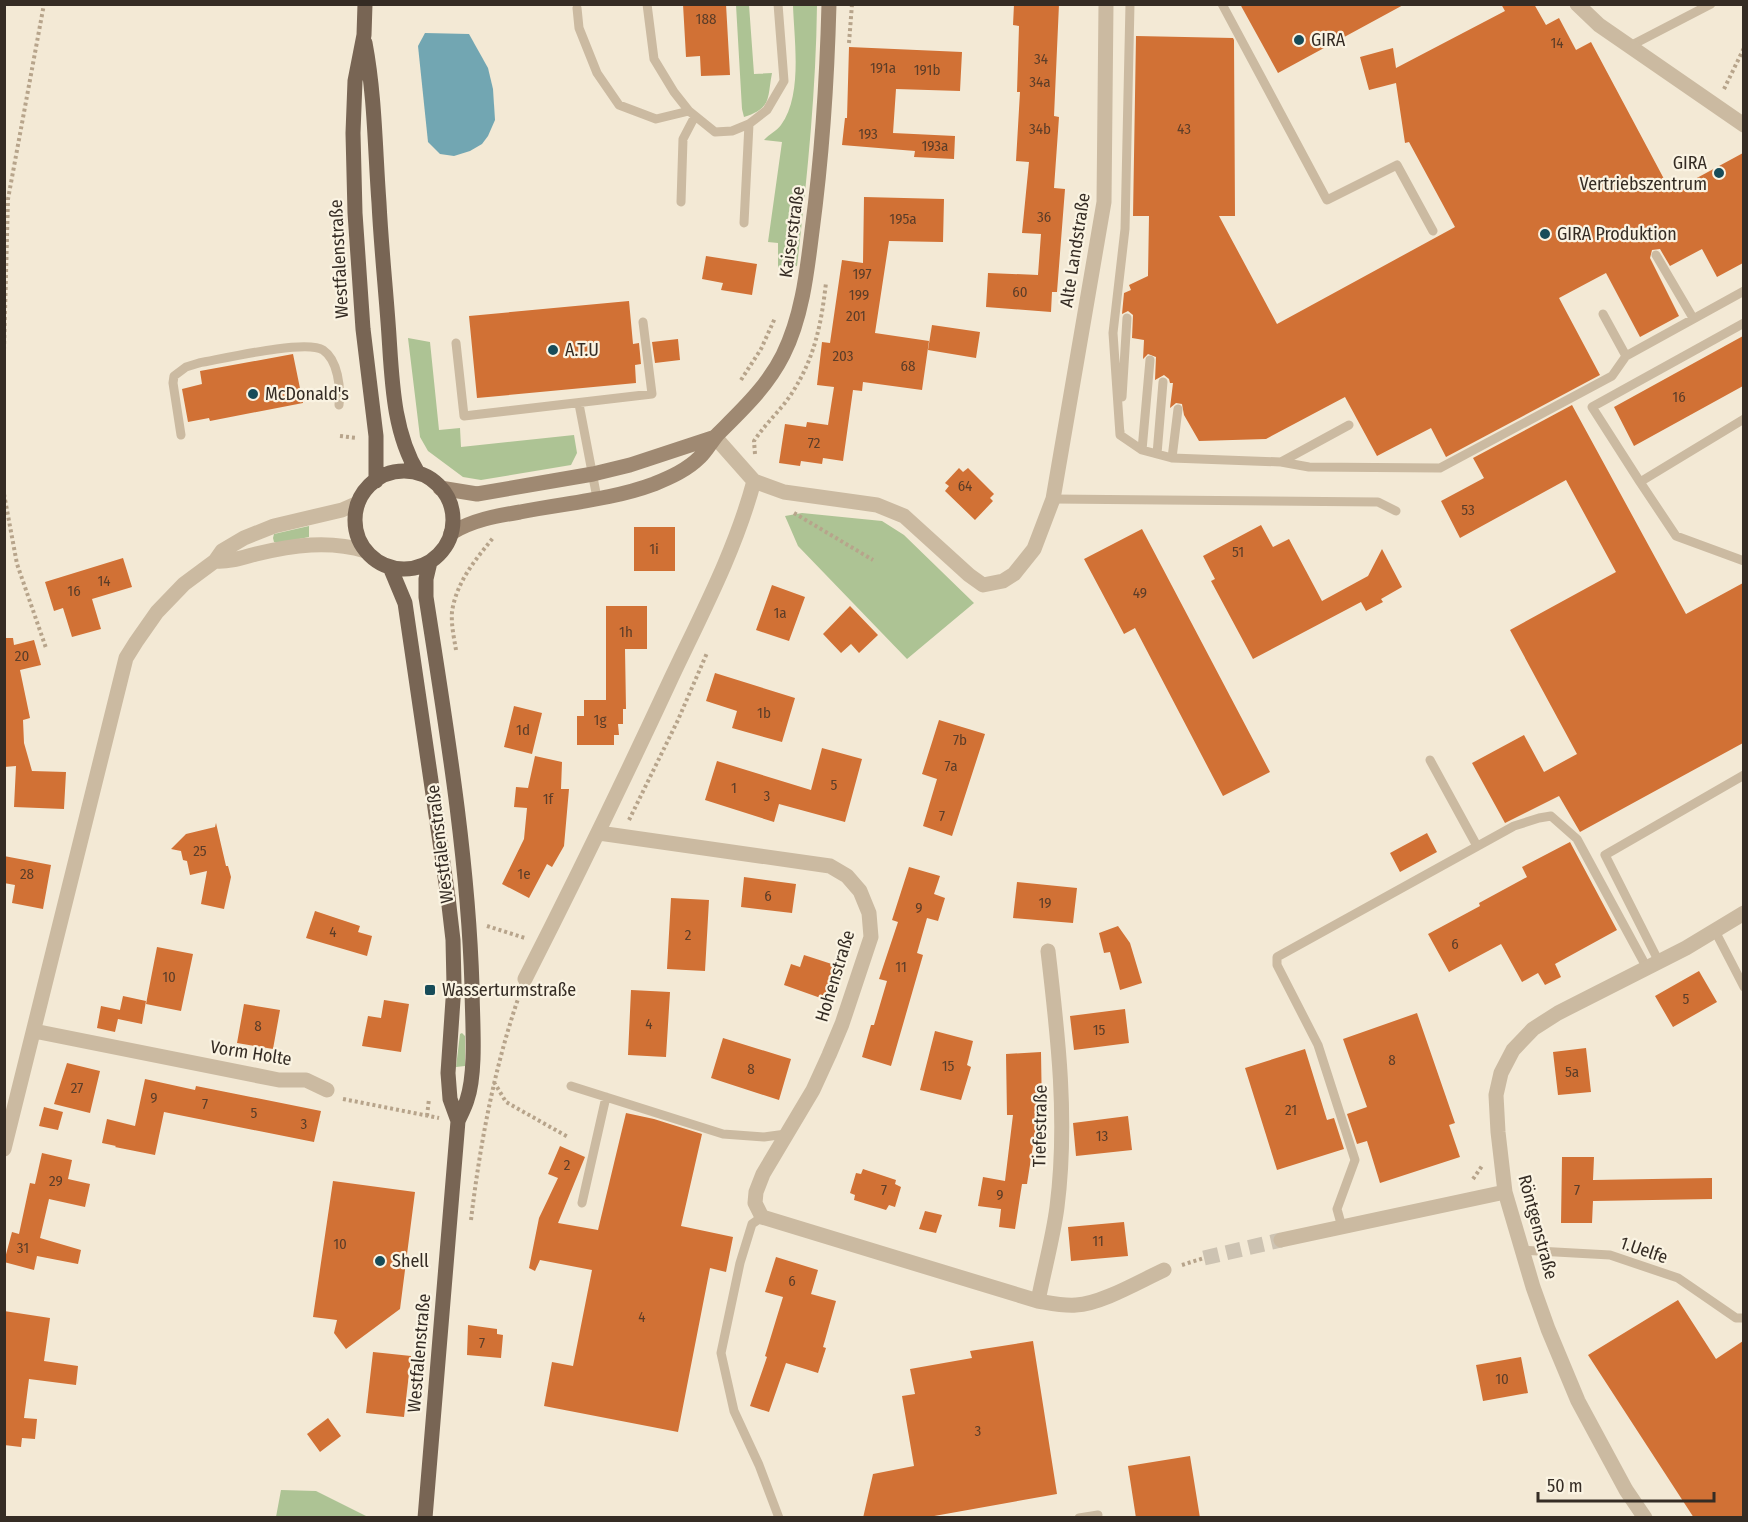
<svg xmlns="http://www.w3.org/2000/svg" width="1748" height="1522" viewBox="0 0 1748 1522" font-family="'Fira Sans Condensed',sans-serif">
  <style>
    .green { fill: #adc394 }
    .water { fill: #72a6b2 }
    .building { fill: #d17135 }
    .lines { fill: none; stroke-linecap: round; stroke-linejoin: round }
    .minor-tunnel { stroke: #cdc3b2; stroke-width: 15; stroke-dasharray: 15 8; stroke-linecap: butt }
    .path { stroke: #b7a48b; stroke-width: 4; stroke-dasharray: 3 3; stroke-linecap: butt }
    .service { stroke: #cbbaa1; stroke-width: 9 }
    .minor { stroke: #cbbaa1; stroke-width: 15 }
    .secondary { stroke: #9f8972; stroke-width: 15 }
    .primary { stroke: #786554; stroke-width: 15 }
    .poi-dot { fill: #174c59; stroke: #faf3e2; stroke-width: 2 }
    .labels { text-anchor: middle; stroke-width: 4.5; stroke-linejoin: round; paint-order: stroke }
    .number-label { font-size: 15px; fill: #5c3d28 }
    .poi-label { font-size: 18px; fill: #352c24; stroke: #faf3e2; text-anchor: start }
    .street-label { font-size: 18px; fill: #352c24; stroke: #faf3e2 }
  </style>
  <rect width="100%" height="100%" fill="#f3e9d5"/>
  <path class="green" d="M736,5H749L754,74L772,73C767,99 772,108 744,117L742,109Z
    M793,5H817C816,92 807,179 797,266L778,268V243L768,242L782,142L764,140C769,134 777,131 781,125C803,95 794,39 793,5Z
    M408,338L430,342L439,430L460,428L461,447L574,435L577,453L571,465L481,480L463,477L428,451L420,437Z
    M802,513L882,521L904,535L974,603L907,659L798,546L785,516Z
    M309,526V537L279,543L274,542L273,538L274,534Z
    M462,1033L465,1036V1066L456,1067L460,1034Z
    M281,1490L316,1491L368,1517H276Z"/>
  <path class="water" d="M425,33L469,34L488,68L493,89L495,120L488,136L482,144L470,151L454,156L440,154L428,142L418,46Z"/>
  <path class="building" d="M683,4H726L730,75L701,76L700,56L686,57Z
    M1014,4H1059L1054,116L1059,117L1054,188L1065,189L1057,292H1052L1051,312L986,307L988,273L1038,275L1041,234L1022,233L1029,162L1016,161L1020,92H1017L1019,26L1013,25Z
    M1240,4H1405L1278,73Z
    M1501,4H1534L1546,25L1559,18L1576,50L1591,42L1671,192L1743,153V263L1717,277L1702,249L1670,266L1660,249L1652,250L1650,258L1679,316L1640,337L1606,273L1559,298L1600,375L1446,457L1431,428L1377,456L1345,397L1266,439L1199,441L1184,415L1182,404L1176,403L1170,408L1173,383H1170L1169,379L1164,375L1155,380L1156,357L1148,354L1143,359L1144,340L1132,338L1133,315L1128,311L1122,314L1124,293L1131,290L1129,285L1148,276L1149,216H1133L1136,36L1233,38L1234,40L1235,216H1219L1277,324L1455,227L1409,142L1405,143L1396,83L1369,90L1360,57L1393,48L1396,68L1505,11Z
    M849,47L962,52L960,91L896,89L893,133L955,136L954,159L914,157L915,151L842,145L845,118H847Z
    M864,197L944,199L943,242L889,241L875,333L929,341L922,390L863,382L862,391L853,390L843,461L823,458L822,464L801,461L800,466L779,463L785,424L806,427L807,422L828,425L834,387L817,385L822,342L830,343L842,260L863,263Z
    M706,256L757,264L752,295L721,290L723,283L702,279Z
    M629,301L633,344L639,343L641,364L635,365L636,383L477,398L469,316Z
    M932,325L980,332L976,358L928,350Z
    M1743,336V386L1634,446L1614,407Z
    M678,339L680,360L655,363L652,342Z
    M293,354L303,403L210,421L209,418L188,422L182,389L202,384L200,371Z
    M1572,405L1686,614L1743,583V743L1580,832L1559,796L1505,823L1472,763L1524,735L1544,772L1577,754L1510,630L1616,572L1566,480L1460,538L1441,501L1484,478L1473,458Z
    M959,468L963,472L968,468L994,494L990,498L993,501L975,520L945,491L949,486L945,483Z
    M1261,525L1273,547L1289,539L1322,601L1368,576L1382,549L1402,587L1381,599L1383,602L1366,611L1361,602L1253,659L1211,581L1215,579L1203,556Z
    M634,527H675V571H634Z
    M1142,529L1270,772L1223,796L1135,628L1124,634L1084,559Z
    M123,558L132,587L92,599L101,629L72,637L63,608L54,611L45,582Z
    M772,585L805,597L789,641L756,630Z
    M606,606H647V649H625L626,709H623V724H618L619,735H614V745H577V716H584V700H606Z
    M850,606L878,635L859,653L851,644L841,653L823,634Z
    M4,638H13L14,645L34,640L41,665L20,670L30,718L23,720L24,743L32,771L66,772L64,809L14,807L16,766L4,767Z
    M715,673L795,698L782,742L732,728L737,711L706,701Z
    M514,706L542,713L532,754L504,747Z
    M939,720L985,734L952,836L923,826L937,779L922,774Z
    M822,748L862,759L845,822L779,804L774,822L705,800L717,761L811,790Z
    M535,756L562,762L561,789H569L564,846L552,867L547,864L529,898L502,884L524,839L527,808L514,807L516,787L528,788Z
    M216,823L226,866H228L231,877L224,909L201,904L207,871L190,875L187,861L183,860L181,851L171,849L186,834L215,827Z
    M1427,833L1437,852L1400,872L1390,853Z
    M1570,842L1617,930L1555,964L1561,977L1545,985L1538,973L1522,982L1501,944L1449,972L1428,934L1480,906L1479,903L1527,877L1522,867Z
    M4,856L51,865L43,909L12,903L15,885L4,883Z
    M909,867L940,876L934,894L945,898L938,921L927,918L917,953L923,955L891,1066L862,1057L871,1025H874L887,981L879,979L898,922L892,920Z
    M744,877L796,884L792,913L741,907Z
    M1017,882L1077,888L1073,923L1013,918Z
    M671,898L709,900L705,971L667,969Z
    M315,911L360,926L358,932L372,936L367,956L306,938Z
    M1118,926L1130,943L1142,983L1120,990L1110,952L1104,953L1099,933Z
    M157,947L193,954L181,1011L146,1004Z
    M804,955L841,967L829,1001L784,985L791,964L800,967Z
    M1699,971L1717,1002L1673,1027L1655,996Z
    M631,990L670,992L666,1057L628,1055Z
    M123,996L146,1001L142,1024L118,1019Z
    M384,1000L409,1004L401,1052L362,1046L368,1016L381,1018Z
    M244,1004L280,1010L273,1049L237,1043Z
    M101,1006L120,1010L115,1032L97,1028Z
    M1125,1009L1129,1043L1074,1050L1070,1016Z
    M1417,1013L1455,1123L1449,1125L1460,1157L1380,1183L1367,1141L1357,1144L1347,1114L1367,1107L1343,1039Z
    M935,1031L973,1041L967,1065L971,1067L961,1100L920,1090Z
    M723,1038L791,1059L779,1100L711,1078Z
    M1586,1048L1591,1092L1558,1095L1553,1052Z
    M1305,1049L1327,1120L1334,1118L1344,1149L1277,1170L1245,1068Z
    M1041,1052L1042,1114H1038L1027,1184H1022L1015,1229L999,1227L1001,1209L978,1206L983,1177L1005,1181L1013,1115H1007L1006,1054Z
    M67,1063L100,1071L90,1113L54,1104Z
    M145,1079L195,1090L196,1086L321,1111L314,1142L164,1112L155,1155L115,1147L116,1146L102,1143L107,1119L135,1126Z
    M44,1107L63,1112L58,1130L39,1126Z
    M626,1113L654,1119L702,1134L681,1226L733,1237L726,1272L710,1268L678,1432L544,1406L552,1362L573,1366L592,1270L540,1260L535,1271L529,1268L539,1218L558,1178L548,1174L560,1146L585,1157L558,1223L598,1230Z
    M1128,1116L1132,1150L1076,1156L1073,1123Z
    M42,1153L72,1160L68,1179L90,1184L85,1207L49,1199L40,1238L81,1250L78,1264L37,1256L34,1270L4,1262L12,1232L19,1234L30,1183L35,1184Z
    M1562,1157H1594L1593,1180L1712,1178V1199L1593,1201L1592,1223H1561Z
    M863,1169L896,1180L895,1184L901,1187L895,1207L889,1205L886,1210L854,1200L855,1195L850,1193L856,1173L861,1174Z
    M333,1181L415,1192L400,1309L346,1349L334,1333L337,1320L313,1317Z
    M925,1211L942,1215L936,1233L919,1229Z
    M1124,1222L1128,1256L1071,1261L1068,1227Z
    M776,1257L818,1270L811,1294L836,1301L823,1347L826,1348L818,1373L786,1363L769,1412L750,1406L767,1357L765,1356L783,1297L765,1292Z
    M1678,1300L1716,1359L1743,1341V1518H1694L1588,1355Z
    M4,1311L50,1318L44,1361L78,1366L76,1385L29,1379L24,1418L37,1419L35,1439L22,1438L21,1447L4,1445Z
    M468,1325L497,1329V1334L503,1335L501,1358L467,1355Z
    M1033,1341L1057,1494L923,1518H863L873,1474L914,1466L902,1396L915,1394L910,1369L972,1358L970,1351Z
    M373,1352L411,1356L404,1417L366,1413Z
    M1521,1357L1528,1393L1483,1401L1476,1365Z
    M328,1418L341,1436L320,1452L307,1434Z
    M1190,1456L1200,1518H1136L1128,1466Z"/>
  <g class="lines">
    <path class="minor-tunnel" d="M1204,1258L1281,1240"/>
    <path class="path" d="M849,43L852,4
      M1724,89L1744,48
      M4,350L8,199L44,4
      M741,380L761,349L775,318
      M340,436L357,438
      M755,454L754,441C765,424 781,410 792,393C815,357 821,325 826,283
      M4,494L17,564L46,648
      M794,513L873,560
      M456,650C454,638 451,624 452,612C456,583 475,560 493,538
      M629,820L678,720L707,653
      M487,926L525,938
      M494,1082L506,1102L568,1137
      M343,1099L439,1118
      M427,1116L429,1099
      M1473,1179L1482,1166
      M471,1220C480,1144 494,1069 519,996
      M1182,1265L1204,1258"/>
    <path class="service" d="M647,4L654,59L674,92L689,111L715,132L732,131L749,124L767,110L784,81L778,4
      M1222,4L1327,200L1397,165L1433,231
      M577,8L579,28L597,73L619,105L656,119L689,111
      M1630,46L1711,4
      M681,202L683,139L695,116
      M744,223L749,124
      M1656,255L1693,318
      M1603,314L1626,356
      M1744,323L1592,407L1640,482L1744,419
      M456,343L464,416L652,394L643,322
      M1150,360L1142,450L1172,458
      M1122,397L1127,318
      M579,404L597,498
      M1178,409L1172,458L1281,462L1349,425
      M1120,431V435L1142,450
      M181,435L173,383L174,376L186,367L199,363C222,359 306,339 323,350C338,360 341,388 339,405
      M1120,435L1113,333L1125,229L1130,4
      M1157,454L1163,382
      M1281,462L1309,467L1440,468L1612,376L1626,356L1744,291
      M1640,482L1676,536L1744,561
      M1053,499L1378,502L1396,511
      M1430,760L1477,846
      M1715,931L1744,987
      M1659,962L1605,855L1744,775
      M571,1086L723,1134L764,1137L786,1134
      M582,1203L606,1097
      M762,1217L752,1224L740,1263L721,1353L734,1411L759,1465L779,1518
      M1342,1227L1337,1209L1355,1160L1318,1045L1277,965V957L1514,826L1539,818L1551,816L1577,839L1647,968
      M1521,1250L1610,1255L1678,1278L1736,1318H1744
      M1079,1518L1098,1515"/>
    <path class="minor" d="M1577,4L1599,25L1744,125
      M715,437L754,481L784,492L877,505L904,516L969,575L983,585L1003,581L1014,574L1034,549L1053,499L1104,202L1106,4
      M215,561C230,562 241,558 256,554C293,545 329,540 366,551
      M599,833L830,866L847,876L860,891L869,913L871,937L842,1024L829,1055L813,1090L763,1174L756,1192L755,1203L762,1217L1038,1301C1050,1303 1063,1306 1076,1305C1101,1304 1140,1281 1164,1270
      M525,979C575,881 623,782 669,683C700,617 735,552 754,481
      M34,1031L279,1080H306L327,1090
      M4,1149L126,658L136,642L157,612L184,584L215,561L222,551L244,538L274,526L342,510L358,503
      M1281,1240L1505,1192
      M1038,1301C1044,1270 1053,1238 1057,1207C1068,1121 1058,1036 1048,951
      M1645,1518L1626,1490L1578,1401L1548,1329L1533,1287L1505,1192L1498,1132L1496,1095L1501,1073L1513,1050L1533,1029L1558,1013L1686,948L1744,913"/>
    <path class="secondary" d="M440,488L477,494L593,474L630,465L715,437
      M451,533C473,520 495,516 520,512C564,503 611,500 654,484C671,477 687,470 700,457C707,450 711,442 717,435C742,410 767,387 783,355C802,317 807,272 812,231C822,156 827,81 829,4"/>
    <path class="primary" d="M365,4L364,35L355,81L353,133L355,213L363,329L376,436V481
      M365,43C375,96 375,150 379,203C381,243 385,282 388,322C392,372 391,429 418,473
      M355 520a49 49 0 1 1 98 0a49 49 0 1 1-98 0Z
      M390,567L405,603L448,897L453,940L454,985L448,1073L450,1099L458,1121
      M425,1518L458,1121C461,1114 465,1107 467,1100C477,1070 472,1019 472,986C468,856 446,726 426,597V579L430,562"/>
  </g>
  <g class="poi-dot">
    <circle cx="1299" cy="40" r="6"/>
    <circle cx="1719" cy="173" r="6"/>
    <circle cx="1545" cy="234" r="6"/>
    <circle cx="553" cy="350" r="6"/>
    <circle cx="253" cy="394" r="6"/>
    <rect x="424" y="984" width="12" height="12" rx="3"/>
    <circle cx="380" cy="1261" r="6"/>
  </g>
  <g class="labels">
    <g class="number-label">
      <text x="706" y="24">188</text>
      <text x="1557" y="48">14</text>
      <text x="1041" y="64">34</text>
      <text x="883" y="73">191a</text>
      <text x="927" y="75">191b</text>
      <text x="1040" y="87">34a</text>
      <text x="1040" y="134">34b</text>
      <text x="1184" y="134">43</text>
      <text x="868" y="139">193</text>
      <text x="935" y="151">193a</text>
      <text x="1044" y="222">36</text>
      <text x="903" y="224">195a</text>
      <text x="862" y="279">197</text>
      <text x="1020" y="297">60</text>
      <text x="859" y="300">199</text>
      <text x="856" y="321">201</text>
      <text x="843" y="361">203</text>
      <text x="908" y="371">68</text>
      <text x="1679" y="402">16</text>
      <text x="814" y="448">72</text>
      <text x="965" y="491">64</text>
      <text x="1468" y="515">53</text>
      <text x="654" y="554">1i</text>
      <text x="1238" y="557">51</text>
      <text x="104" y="586">14</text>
      <text x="74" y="596">16</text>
      <text x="1140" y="598">49</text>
      <text x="780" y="618">1a</text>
      <text x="626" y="637">1h</text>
      <text x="22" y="661">20</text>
      <text x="764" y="718">1b</text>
      <text x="600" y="725">1g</text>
      <text x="523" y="735">1d</text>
      <text x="960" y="745">7b</text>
      <text x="951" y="771">7a</text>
      <text x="834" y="790">5</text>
      <text x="734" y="793">1</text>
      <text x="767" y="801">3</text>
      <text x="548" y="804">1f</text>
      <text x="942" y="821">7</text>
      <text x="200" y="856">25</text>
      <text x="27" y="879">28</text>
      <text x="524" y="879">1e</text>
      <text x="768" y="901">6</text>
      <text x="1045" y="908">19</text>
      <text x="919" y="913">9</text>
      <text x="333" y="937">4</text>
      <text x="688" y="940">2</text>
      <text x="1455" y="949">6</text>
      <text x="901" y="972">11</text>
      <text x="169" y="982">10</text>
      <text x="1686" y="1004">5</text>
      <text x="649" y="1029">4</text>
      <text x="258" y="1031">8</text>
      <text x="1099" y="1035">15</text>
      <text x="1392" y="1065">8</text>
      <text x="948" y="1071">15</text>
      <text x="751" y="1074">8</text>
      <text x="1572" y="1077">5a</text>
      <text x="77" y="1093">27</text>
      <text x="154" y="1103">9</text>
      <text x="205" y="1109">7</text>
      <text x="1291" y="1115">21</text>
      <text x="254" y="1118">5</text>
      <text x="304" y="1129">3</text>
      <text x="1102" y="1141">13</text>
      <text x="567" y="1170">2</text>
      <text x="56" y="1186">29</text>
      <text x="884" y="1195">7</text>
      <text x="1577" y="1195">7</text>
      <text x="1000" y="1200">9</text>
      <text x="1098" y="1246">11</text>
      <text x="340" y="1249">10</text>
      <text x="23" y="1253">31</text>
      <text x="792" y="1286">6</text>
      <text x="642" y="1322">4</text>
      <text x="482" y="1348">7</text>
      <text x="1502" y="1384">10</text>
      <text x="978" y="1436">3</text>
    </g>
    <g class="poi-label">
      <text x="1311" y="46">GIRA</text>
      <text x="1707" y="169" text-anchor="end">GIRA<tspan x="1707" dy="21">Vertriebszentrum</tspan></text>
      <text x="1557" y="240">GIRA Produktion</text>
      <text x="565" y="356">A.T.U</text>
      <text x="265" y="400">McDonald's</text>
      <text x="442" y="996">Wasserturmstraße</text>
      <text x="392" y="1267">Shell</text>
    </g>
    <g class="street-label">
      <text transform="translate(792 232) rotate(-82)" y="6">Kaiserstraße</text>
      <text transform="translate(1075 250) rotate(-81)" y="6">Alte Landstraße</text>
      <text transform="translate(339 259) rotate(-93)" y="6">Westfalenstraße</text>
      <text transform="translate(440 844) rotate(-97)" y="6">Westfalenstraße</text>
      <text transform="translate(835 976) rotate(-73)" y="6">Hohenstraße</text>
      <text transform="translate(251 1053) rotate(9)" y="6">Vorm Holte</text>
      <text transform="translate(1040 1126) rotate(-89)" y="6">Tiefestraße</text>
      <text transform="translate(1538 1227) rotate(75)" y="6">Röntgenstraße</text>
      <text transform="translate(1644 1250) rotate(19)" y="6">1.Uelfe</text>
      <text transform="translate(419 1353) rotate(-85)" y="6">Westfalenstraße</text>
    </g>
  </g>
  <rect width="1748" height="1522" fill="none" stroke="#352c24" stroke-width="12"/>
  <path d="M1538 1492v9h176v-9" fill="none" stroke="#352c24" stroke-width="3"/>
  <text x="1547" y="1492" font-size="18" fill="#352c24" stroke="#faf3e2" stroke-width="4.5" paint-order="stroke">50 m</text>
</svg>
